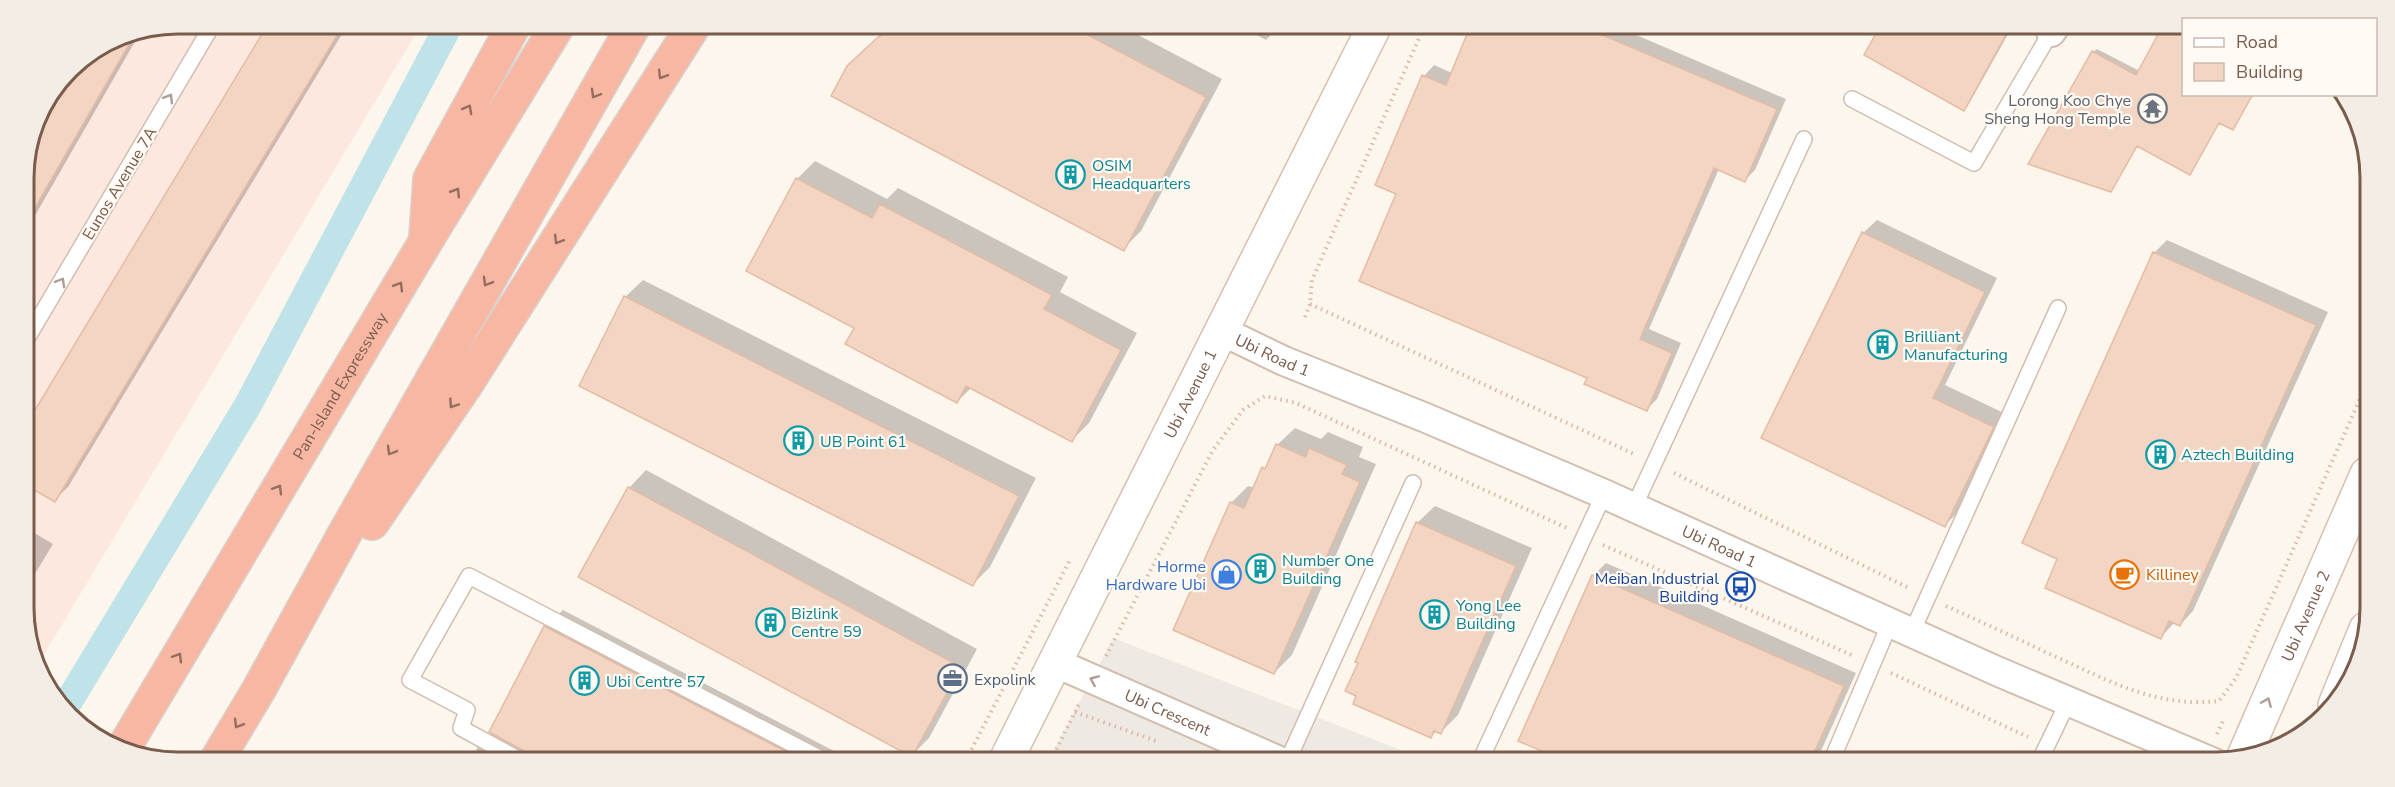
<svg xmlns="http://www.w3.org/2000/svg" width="2395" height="787" viewBox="0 0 2395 787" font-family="'Nunito Sans',sans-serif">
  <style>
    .commercial { fill: #fde8e0 }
    .industrial { fill: #efe9e4 }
    .shadow { fill: #0003 }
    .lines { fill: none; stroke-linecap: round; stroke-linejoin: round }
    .canal { stroke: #bfe3e8; stroke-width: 28 }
    .building { fill: #f3d5c3; stroke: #e6bba3; stroke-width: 1.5 }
    .lane-casing { stroke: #d1beb0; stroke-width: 18 }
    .street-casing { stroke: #d1beb0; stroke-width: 32 }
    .secondary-casing { stroke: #d6c0b0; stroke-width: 36 }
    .highway-casing { stroke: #dad1cd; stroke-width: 36 }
    .path { stroke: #d9b8a5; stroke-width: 4; stroke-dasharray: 1.5 4.5; stroke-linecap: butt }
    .lane { stroke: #fff; stroke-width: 15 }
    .street { stroke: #fff; stroke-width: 28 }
    .secondary { stroke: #fff; stroke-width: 33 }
    .highway { stroke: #f7b7a3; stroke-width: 33 }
    .oneway { stroke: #936e5e }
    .oneway2 { stroke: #af9d94 }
    .labels { text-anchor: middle; stroke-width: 4.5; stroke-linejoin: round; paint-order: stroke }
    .worship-label { font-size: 16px; fill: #5b616d; stroke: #fffaf3; text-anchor: end }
    .culture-label { font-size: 16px; fill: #0d838f; stroke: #fffaf3; text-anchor: start }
    .street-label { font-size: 16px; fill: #7a5c4d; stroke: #fffaf3 }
    .shop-label { font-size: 16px; fill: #366cbe; stroke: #fffaf3; text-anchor: end }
    .food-label { font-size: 16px; fill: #c56008; stroke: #fffaf3; text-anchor: start }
    .transit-label { font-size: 16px; fill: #164399; stroke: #fffaf3; text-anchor: end }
    .service-label { font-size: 16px; fill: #4e5e75; stroke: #fffaf3; text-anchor: start }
    .rim { fill: none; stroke: #7a5c4d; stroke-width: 3 }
  </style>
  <rect width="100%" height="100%" fill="#fdf6ec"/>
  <path class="commercial" d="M178,24L421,25L39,663L27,639L24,168L36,119L69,69L119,36Z"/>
  <path class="industrial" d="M1113,638L1429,761L1049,760Z"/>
  <path class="shadow" d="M270,24H348L68,487L54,500L26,483V427Z
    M891,26H1121L1222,79L1141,231L1123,249L866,49Z
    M1241,27H1279L1266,40Z
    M1472,27L1620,28L1786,99L1755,170L1745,180L1719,169L1649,329L1681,343L1657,399L1647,409L1589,377L1398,193L1424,76L1434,65L1452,73Z
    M1881,28L2011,29L1970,102L1964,109Z
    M141,31L25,233L24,168L36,119L69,69L119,36Z
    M2097,49L2184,94H2253L2233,128L2093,52Z
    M815,161L887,199L898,188L1068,277L1060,292L1137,333L1089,423L1072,440L972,387L957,402L856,327L748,270L797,179Z
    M1877,220L1997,278L1945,385L2006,414L1958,512L1945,525L1863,233Z
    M2167,240L2328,312L2193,611L2180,625L2175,622L2161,637L2059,558L2154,253Z
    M643,280L1036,478L990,567L973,584L625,297Z
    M1295,428L1321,439L1328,432L1363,447L1359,457L1376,464L1292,655L1274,673L1231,503L1248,486L1255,488L1277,445Z
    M646,470L977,649L929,738L911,756L629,488Z
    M1435,506L1532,548L1458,715L1441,732L1437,731L1431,736L1358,695L1360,662L1417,523Z
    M26,528L53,544L27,587Z
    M1606,563L1856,673L1816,762L1569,761L1520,740L1593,576Z
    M563,610L834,751H842L858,759L473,758L477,748L493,733L545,627Z"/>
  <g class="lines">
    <path class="canal" d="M63,711L248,405L449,25"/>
  </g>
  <path class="building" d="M268,24H344L55,502L26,485V425Z
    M898,26H1071L1206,97L1124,251L831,96L847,66L878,37Z
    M1470,27L1586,28L1777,109L1745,182L1714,168L1640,339L1672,353L1647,411L1584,384L1587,378L1359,281L1396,194L1375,185L1422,75L1446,85Z
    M1879,28L2009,29L1964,111L1864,55Z
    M2161,29H2184V94H2253L2233,130L2219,123L2190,175L2137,146L2111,192L2028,164L2092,51L2136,75Z
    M136,32L25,225L24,168L36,119L69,69L119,36Z
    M796,178L872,218L880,204L1052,295L1044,309L1121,350L1072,442L966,386L957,403L845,344L854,328L746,271Z
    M1862,232L1985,292L1933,398L1994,427L1945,527L1761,438Z
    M2153,252L2316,325L2180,626L2169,621L2161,639L2045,588L2057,559L2022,543Z
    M624,296L1019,496L973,586L579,386Z
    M1276,444L1306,457L1309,448L1347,465L1342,474L1360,482L1274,674L1173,630L1230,502L1244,508L1262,467L1265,469Z
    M628,487L961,667L912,757L578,577Z
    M1416,522L1516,566L1441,734L1434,731L1431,738L1353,704L1356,696L1345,691L1358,663L1355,662Z
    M1592,575L1844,686L1810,762L1565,761L1518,741Z
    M544,626L800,759H528L523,750L489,732Z"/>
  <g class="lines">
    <defs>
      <path id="lane" d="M1852,99L1974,163L2051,32
        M25,342L213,24
        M1634,507L1804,139
        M1912,632L2058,308
        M518,759L461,728L467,710L410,680L469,576L821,759
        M1288,760L1413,483
        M1480,761L1604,494
        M1831,762L1890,623
        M2039,762L2069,700"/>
      <g id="street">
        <path d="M2051,32L2053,29"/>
        <path id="s1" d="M1222,331L1284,361L1426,418L1604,494L1999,672L2214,763"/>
        <path id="s2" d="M1056,663L1277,760"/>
      </g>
      <g id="secondary">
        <path d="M2335,705L2366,629"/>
        <path id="s3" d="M2244,756L2367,474"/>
        <path id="s4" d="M1006,760L1374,27"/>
      </g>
      <g id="highway">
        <path d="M426,237L430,179L514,25"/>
        <path d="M372,523L465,386L694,25"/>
        <path id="s5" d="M123,749L426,241L558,25"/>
        <path d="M218,758L258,691L345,533L634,25"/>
      </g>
    </defs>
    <use href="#lane" class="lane-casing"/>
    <use href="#street" class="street-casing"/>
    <use href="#secondary" class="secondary-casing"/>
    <use href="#highway" class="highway-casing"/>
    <path class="path" d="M1310,304L1634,454
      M1305,317L1310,304L1312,280L1424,27
      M1674,473L1909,588
      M1603,545L1854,656
      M1946,606C1982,622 2018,639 2054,656C2110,681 2156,708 2219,701L2236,678L2367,383
      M1106,656L1213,450L1243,410L1265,396L1296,403L1567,528
      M1891,673L2028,737
      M1075,712L1159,742
      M2217,734L2224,719
      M2065,753L2087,762
      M1313,756L1323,761
      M966,760L1071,558
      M1051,760L1079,704"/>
    <use href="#lane" class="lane"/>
    <use href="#street" class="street"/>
    <use href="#secondary" class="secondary"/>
    <use href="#highway" class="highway"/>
  </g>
  <defs><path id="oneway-chevron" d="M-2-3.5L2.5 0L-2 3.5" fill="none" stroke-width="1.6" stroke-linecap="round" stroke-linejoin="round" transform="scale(1.5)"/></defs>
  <g class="oneway">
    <use href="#oneway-chevron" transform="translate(662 75) rotate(122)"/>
    <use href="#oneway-chevron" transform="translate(595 94) rotate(120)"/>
    <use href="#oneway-chevron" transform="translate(468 109) rotate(-61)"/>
    <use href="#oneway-chevron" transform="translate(456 192) rotate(-58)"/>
    <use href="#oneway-chevron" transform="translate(558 240) rotate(122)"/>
    <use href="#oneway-chevron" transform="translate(487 282) rotate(120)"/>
    <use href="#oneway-chevron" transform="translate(399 286) rotate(-59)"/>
    <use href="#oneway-chevron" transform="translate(453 404) rotate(124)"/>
    <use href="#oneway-chevron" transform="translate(391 451) rotate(120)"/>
    <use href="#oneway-chevron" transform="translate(278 489) rotate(-59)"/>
    <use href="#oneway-chevron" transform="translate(178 657) rotate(-59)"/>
    <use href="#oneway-chevron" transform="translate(238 724) rotate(121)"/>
  </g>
  <g class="oneway2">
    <use href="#oneway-chevron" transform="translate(169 98) rotate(-59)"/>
    <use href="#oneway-chevron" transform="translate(61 282) rotate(-60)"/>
    <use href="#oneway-chevron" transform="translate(1094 680) rotate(-157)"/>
    <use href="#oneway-chevron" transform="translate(2267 702) rotate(-67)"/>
  </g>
  <defs>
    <symbol id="temple-ring" viewBox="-11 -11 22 22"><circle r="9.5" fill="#fffaf3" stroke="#6b7280" stroke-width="1.5"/><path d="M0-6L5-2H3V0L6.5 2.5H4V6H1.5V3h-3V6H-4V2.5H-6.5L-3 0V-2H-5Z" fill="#6b7280"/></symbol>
    <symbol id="building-ring" viewBox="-11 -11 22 22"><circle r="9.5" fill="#fffaf3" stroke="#0f9aa8" stroke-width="1.5"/><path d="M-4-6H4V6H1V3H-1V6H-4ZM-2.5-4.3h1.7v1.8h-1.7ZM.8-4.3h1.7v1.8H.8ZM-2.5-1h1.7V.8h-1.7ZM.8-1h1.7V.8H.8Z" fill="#0f9aa8"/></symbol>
    <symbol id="cafe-ring" viewBox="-11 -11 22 22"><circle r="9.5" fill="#fffaf3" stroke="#e8710a" stroke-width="1.5"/><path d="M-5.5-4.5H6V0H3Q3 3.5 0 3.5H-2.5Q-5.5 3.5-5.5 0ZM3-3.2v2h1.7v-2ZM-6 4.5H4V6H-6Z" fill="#e8710a"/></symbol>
    <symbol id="shop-ring" viewBox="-11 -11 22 22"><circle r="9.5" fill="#fffaf3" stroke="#3f7fe0" stroke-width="1.5"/><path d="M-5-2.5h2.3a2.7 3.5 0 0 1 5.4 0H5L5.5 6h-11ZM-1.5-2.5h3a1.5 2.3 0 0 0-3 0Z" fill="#3f7fe0"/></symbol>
    <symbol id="bus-ring" viewBox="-11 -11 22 22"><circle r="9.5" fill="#fffaf3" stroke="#1a4fb4" stroke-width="1.5"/><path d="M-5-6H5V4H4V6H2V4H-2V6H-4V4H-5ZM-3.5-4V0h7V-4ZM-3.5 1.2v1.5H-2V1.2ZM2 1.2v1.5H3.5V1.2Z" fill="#1a4fb4"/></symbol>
    <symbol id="office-ring" viewBox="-11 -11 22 22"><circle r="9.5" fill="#fffaf3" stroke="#5c6f8a" stroke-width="1.5"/><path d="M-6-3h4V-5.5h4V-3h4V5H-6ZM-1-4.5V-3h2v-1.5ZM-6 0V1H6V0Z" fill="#5c6f8a"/></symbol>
  </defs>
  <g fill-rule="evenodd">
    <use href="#temple-ring" x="2136" y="92" width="33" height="33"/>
    <use href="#building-ring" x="1054" y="158" width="33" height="33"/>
    <use href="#building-ring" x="1866" y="328" width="33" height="33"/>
    <use href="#building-ring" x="782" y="424" width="33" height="33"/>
    <use href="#building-ring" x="2144" y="438" width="33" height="33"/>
    <use href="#building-ring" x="1244" y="552" width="33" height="33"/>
    <use href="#cafe-ring" x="2108" y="558" width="33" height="33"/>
    <use href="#shop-ring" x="1210" y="558" width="33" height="33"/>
    <use href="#bus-ring" x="1724" y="570" width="33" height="33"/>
    <use href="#building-ring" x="1418" y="598" width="33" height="33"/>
    <use href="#building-ring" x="754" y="606" width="33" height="33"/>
    <use href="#office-ring" x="936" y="662" width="33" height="33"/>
    <use href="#building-ring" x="568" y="664" width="33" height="33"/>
  </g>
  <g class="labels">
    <g class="worship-label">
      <text x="2131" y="106">Lorong Koo Chye<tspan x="2131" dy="18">Sheng Hong Temple</tspan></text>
    </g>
    <g class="culture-label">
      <text x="1092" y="171">OSIM<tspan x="1092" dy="18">Headquarters</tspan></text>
      <text x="1904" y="342">Brilliant<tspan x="1904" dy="18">Manufacturing</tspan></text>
      <text x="820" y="447">UB Point 61</text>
      <text x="2181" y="460">Aztech Building</text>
      <text x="1282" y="566">Number One<tspan x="1282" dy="18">Building</tspan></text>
      <text x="1456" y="611">Yong Lee<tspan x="1456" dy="18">Building</tspan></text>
      <text x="791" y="619">Bizlink<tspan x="791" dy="18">Centre 59</tspan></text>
      <text x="606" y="687">Ubi Centre 57</text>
    </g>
    <g class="street-label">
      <text transform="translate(119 183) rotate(-59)" y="6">Eunos Avenue 7A</text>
      <text dy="6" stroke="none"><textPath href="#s1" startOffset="56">Ubi Road 1</textPath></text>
      <text dy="6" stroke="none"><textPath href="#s5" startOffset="423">Pan-Island Expressway</textPath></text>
      <text dy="6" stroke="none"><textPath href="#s4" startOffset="410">Ubi Avenue 1</textPath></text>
      <text dy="6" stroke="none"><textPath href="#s1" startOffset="542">Ubi Road 1</textPath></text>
      <text dy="6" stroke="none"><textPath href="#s3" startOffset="153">Ubi Avenue 2</textPath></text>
      <text dy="6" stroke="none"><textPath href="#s2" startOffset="122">Ubi Crescent</textPath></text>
    </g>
    <g class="shop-label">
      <text x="1206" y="572">Horme<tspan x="1206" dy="18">Hardware Ubi</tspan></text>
    </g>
    <g class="food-label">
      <text x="2146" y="580">Killiney</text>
    </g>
    <g class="transit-label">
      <text x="1719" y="584">Meiban Industrial<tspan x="1719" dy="18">Building</tspan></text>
    </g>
    <g class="service-label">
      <text x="974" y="685">Expolink</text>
    </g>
  </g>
  <path d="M0 0H2395V787H0ZM178 34H2216A144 144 0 0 1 2360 178V608A144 144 0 0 1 2216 752H178A144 144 0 0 1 34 608V178A144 144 0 0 1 178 34Z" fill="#f4ede6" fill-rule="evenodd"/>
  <path class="rim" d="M178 34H2216A144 144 0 0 1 2360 178V608A144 144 0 0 1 2216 752H178A144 144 0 0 1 34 608V178A144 144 0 0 1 178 34Z"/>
  <rect x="2182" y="18" width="195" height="78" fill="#fffaf3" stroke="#cabbb1" stroke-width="1.5"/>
  <rect x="2194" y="38" width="30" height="9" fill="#ffffff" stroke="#cabbb1" stroke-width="1.5"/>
  <text x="2236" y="48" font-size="18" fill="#7a5c4d">Road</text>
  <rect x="2194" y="63" width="30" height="18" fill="#f3d5c3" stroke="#cabbb1" stroke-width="1.5"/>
  <text x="2236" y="78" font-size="18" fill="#7a5c4d">Building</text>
</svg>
